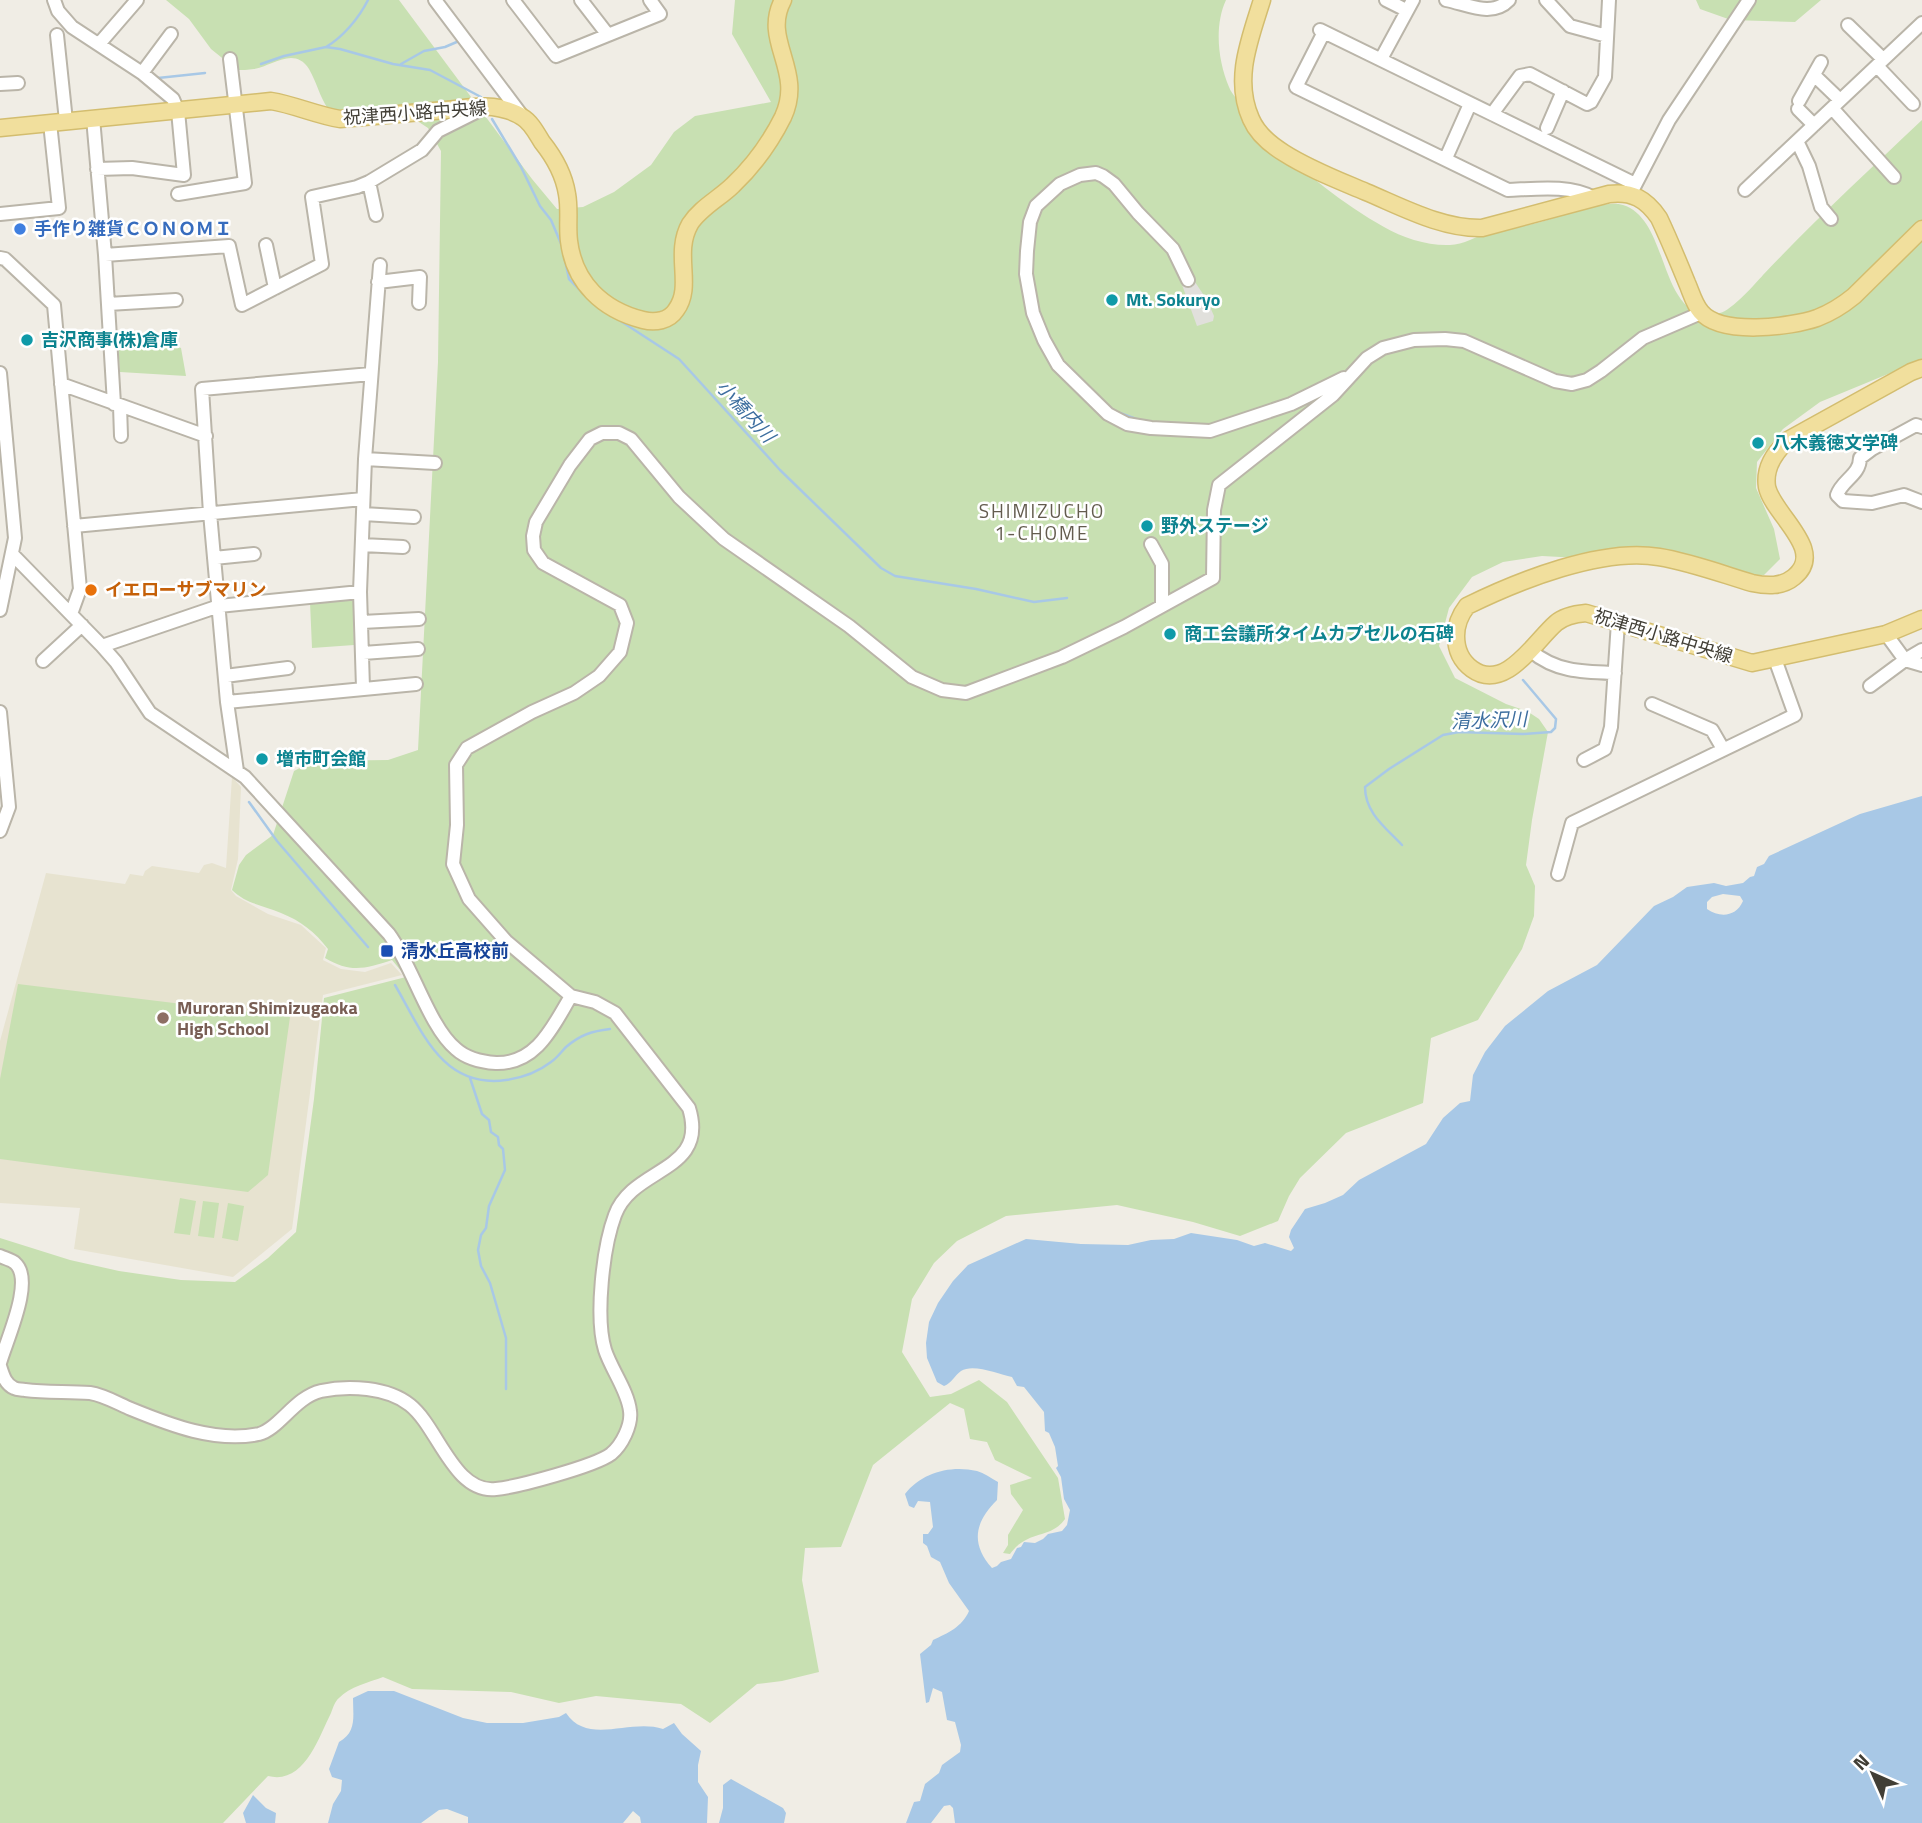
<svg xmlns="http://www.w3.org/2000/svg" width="1922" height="1823" viewBox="0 0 1922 1823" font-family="'Titillium Web','Noto Sans JP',sans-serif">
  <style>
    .education { fill: #e7e3d0 }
    .green { fill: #c8e0b2 }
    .parking { fill: #e1e0dc }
    .water { fill: #a8c8e6; fill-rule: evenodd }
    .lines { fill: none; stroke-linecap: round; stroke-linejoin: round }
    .stream { stroke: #a8c8e6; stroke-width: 2.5 }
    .minor-casing { stroke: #bab5a9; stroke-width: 16 }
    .major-casing { stroke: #d3bd6f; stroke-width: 19 }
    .minor { stroke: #fff; stroke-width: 12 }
    .major { stroke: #f1df9d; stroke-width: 16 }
    .shop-dot { fill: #3f7fe0; stroke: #fff; stroke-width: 2.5 }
    .culture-dot { fill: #0f9aa8; stroke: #fff; stroke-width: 2.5 }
    .food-dot { fill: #e8710a; stroke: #fff; stroke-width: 2.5 }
    .transit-dot { fill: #1a4fb4; stroke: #fff; stroke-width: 2.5 }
    .education-dot { fill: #8d6e63; stroke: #fff; stroke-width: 2.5 }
    .labels { text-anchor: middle; stroke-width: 5; stroke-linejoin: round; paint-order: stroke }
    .street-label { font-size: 18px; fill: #413e35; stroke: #fff }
    .shop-label { font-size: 18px; font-weight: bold; fill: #366cbe; stroke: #fff; text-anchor: start }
    .culture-label { font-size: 18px; font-weight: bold; fill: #0d838f; stroke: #fff; text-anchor: start }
    .food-label { font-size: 18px; font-weight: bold; fill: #c56008; stroke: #fff; text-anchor: start }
    .transit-label { font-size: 18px; font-weight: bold; fill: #164399; stroke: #fff; text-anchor: start }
    .education-label { font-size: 18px; font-weight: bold; fill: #785e54; stroke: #fff; text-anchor: start }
    .water-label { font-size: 19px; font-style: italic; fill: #3d6e9f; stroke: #fff }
    .neighbourhood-label { font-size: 19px; letter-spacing: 2px; fill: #635c4e; stroke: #fff }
  </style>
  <rect width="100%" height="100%" fill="#f0ede5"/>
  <path class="education" d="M232,777L241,787L238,859L231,890L236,896L268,914L301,925L326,948L323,960L341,969L365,972L391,963L402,975L323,995L292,1229L233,1277L74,1249L80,1208L0,1203V1041L46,873L125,884L130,874L143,876L145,871L152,866L199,873L204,865L212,863L226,868Z"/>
  <path class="green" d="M166,0H399L532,179L557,209L583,207L614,192L651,165L674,132L695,116L771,102L732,34L735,0H1226C1214,26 1218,61 1229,87C1232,95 1240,102 1244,108C1281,155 1333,198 1384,227C1403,238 1428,246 1450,245C1463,245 1477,236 1490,232C1505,228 1521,227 1537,223C1559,218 1602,199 1623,205C1672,220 1657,327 1720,313C1732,310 1755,284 1763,275C1814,221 1868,171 1922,120V360L1820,402L1783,429L1757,462L1756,488L1774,529L1780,559L1764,575L1728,579L1635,561L1542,556L1503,562L1472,577L1449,608L1439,646L1455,678L1506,704L1527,711L1539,719L1548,732L1532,820L1526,865L1535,886L1534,916L1522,949L1478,1020L1431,1038L1423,1103L1346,1133L1300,1178L1289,1196L1278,1221L1240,1236L1193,1222L1117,1205L1006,1216L957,1241L934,1263L912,1299L902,1352L930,1397L951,1394L979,1380L1007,1402L1058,1478L1065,1519C1050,1540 1028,1529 1010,1554L1003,1553L1008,1545V1535L1023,1510L1011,1494L1010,1485L1032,1478L995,1460L987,1442L970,1439L964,1409L950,1403L873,1465L841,1547L805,1548L802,1580L819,1672L782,1681L757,1684L710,1723L681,1704L596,1696L559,1703L511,1692L412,1689L383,1677C370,1682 349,1687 339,1698C335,1701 333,1708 331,1713C318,1739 304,1785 268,1776L223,1823H0V1238L70,1260L119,1271L181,1280L235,1282L268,1258L296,1232L314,1099L324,998L406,977L392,960C365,969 350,973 325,958L328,949C315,932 301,921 281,913C263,905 246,904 232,890L239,865L246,855L273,835L294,771L313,761L388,760L418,750L438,362L441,151L428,128L402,111L358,113L328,109C319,95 317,83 309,69C294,46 273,66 254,69C248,70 242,70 237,70L211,49L189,19Z
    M1696,0H1821L1795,22L1731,20L1700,9Z
    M163,341L181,348L186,376L120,372L118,345Z
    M353,599L354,645L312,648L310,602Z
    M18,984L290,1017L268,1175L248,1192L0,1159V1079Z
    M180,1198L196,1201L190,1235L174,1233Z
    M203,1201L219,1203L214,1238L198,1236Z
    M228,1203L244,1206L238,1241L222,1238Z"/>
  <path class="parking" d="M1193,279L1207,300L1214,316L1213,321L1197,326L1181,282Z"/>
  <path class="water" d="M1922,796V1823H955L953,1808L950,1805L944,1806L931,1823H906L914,1802L920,1801L925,1784L939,1773L942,1765L960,1752L961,1745L955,1722L947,1720L942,1692L933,1688L929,1702L926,1703L920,1654L931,1645L933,1640C948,1633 962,1627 969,1611L949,1583L940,1562L931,1557L927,1546L923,1543V1534H928L933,1527L930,1502L918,1501L914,1508L909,1506L905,1494C922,1472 951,1465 977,1471C984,1473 991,1478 998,1482L997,1500C975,1522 970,1543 992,1568L997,1566L1001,1562L1011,1559L1017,1548L1021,1547L1024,1542L1035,1543L1043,1539L1048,1534L1062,1531L1067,1525L1070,1510L1064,1499L1061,1477L1056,1468L1058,1466L1055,1447L1049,1433L1045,1431L1044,1412L1024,1387L1017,1386L1012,1377C998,1374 973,1363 961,1371C954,1376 952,1383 944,1386L937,1382L927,1358L926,1343L929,1322L938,1303L953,1281L968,1265L1026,1239L1081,1244L1128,1245L1151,1240L1174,1239L1191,1233L1237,1240L1254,1246L1265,1243L1291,1251L1294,1248L1289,1237L1291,1230L1305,1209L1325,1203L1343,1195L1359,1180L1426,1144L1443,1118L1460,1103L1470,1101L1473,1075L1485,1052L1505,1026L1548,991L1597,965L1654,906L1673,897L1687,887L1714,883L1726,886L1743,883L1750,877L1754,876L1757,867L1764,864L1769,856L1860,814ZM1723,894L1740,896L1743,901C1736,917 1720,918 1707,909V902L1712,897Z
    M368,1691H394L463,1718L487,1723H523L559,1717L566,1713C588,1746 630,1718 663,1729L674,1723L682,1734L701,1751L698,1765V1782L708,1797L707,1823H641L640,1817L633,1811L623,1823H468V1817L447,1809L439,1810L421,1823H328L333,1804L341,1791L342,1780L332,1777L329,1769L339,1742C357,1732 353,1716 353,1698Z
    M731,1779L783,1808L786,1813L784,1823H719L723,1808V1785Z
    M253,1795L266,1808L276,1813L275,1823H246L243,1813Z"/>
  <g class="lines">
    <path class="stream" d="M368,0C359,18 343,37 326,47L340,49L393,64L430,70L481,97
      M261,64L284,56L326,47
      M401,64L424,51L445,47L459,41
      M158,78L205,73
      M492,119L521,167L540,206L551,220L562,246L569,279L586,296
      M616,318L679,359L780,470L881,568L895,576L976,589L1034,602L1067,598
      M1120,413L1139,420
      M249,802L277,841L368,947
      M1402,845C1386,828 1365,813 1365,787L1389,769L1443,735L1459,732L1523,734L1551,732L1555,728L1556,719L1523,680
      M395,985C422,1031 442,1089 506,1080C521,1078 538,1072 551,1062C557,1058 561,1052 566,1047C580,1035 592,1031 610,1029
      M470,1078L482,1114L489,1120L491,1132L498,1137L499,1145L503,1149L505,1170L489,1206L486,1228L481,1235L478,1250L481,1266L490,1283L506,1338V1389"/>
    <defs>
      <path id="minor" d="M54,0L58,11L72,27L142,73L173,99L178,111L184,175L132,168L97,169
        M435,0L523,117
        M513,0L556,56L660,14L650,0
        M581,0L608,35
        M1386,0L1406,10
        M1446,0C1467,4 1492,18 1509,0
        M1546,0L1570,26L1607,36
        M1848,25L1883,59
        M1320,30L1635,184
        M1324,32L1296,87L1508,190C1534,189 1570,184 1594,198
        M57,35L66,121
        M99,44L137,0
        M1381,59L1413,0
        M1877,66L1913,104
        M142,73L171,34
        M1814,75L1840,100
        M0,84L18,83
        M1799,101L1821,62
        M1832,108L1894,177
        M1798,109L1814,125
        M1492,114L1520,76L1530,74L1587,104L1591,102L1605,77L1609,0
        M93,118L105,255L114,404
        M1547,128L1563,91
        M1446,158L1470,104
        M369,182L376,215
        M1745,190L1797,141
        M1632,191L1669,120L1749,0
        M178,194L245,183L230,59
        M0,214L59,208L50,123
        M1831,219L1821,207L1809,166L1797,141L1922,23
        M266,245L275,288
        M105,255L229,246L242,305L322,264L312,197L357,187L369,182L422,150L438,131L486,107
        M0,258L5,259L54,305L80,589L71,614
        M1188,280L1173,249L1138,213L1114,184L1103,176L1096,173L1080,175L1060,184L1036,206L1030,222L1027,251L1026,274L1033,313L1044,340L1058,365L1108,414L1127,424L1151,428L1210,431L1291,404L1344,378
        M378,282L420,277L419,303
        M108,304L176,300
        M0,373L15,538L0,610
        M61,384L206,436
        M120,406L121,436
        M1922,427L1916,425L1872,449L1860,458C1860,475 1842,480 1837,495L1843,501L1872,503L1904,495L1922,502
        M365,459L435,463
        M363,514L414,517
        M74,526L363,499
        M1151,544L1162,564V606
        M362,545L403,547
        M13,555L102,646L116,662L150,713L245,777L389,934C412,965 429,1027 456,1049C467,1059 481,1062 496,1063C537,1064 553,1026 571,996
        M214,558L254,554
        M362,622L419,619
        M1886,634L1905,660L1922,650
        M102,646L219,606L360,592
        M1531,651C1556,672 1583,672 1615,673
        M363,653L418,649
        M43,661L82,625
        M225,676L288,668
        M1870,686L1905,660L1922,665
        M363,688L360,592L365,459L380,265
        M227,702L416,684
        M1652,704L1712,730L1723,749
        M0,712L9,807L0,831
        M1584,760L1605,749L1611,727L1618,622
        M237,771L227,702L210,513L202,389L371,374
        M1558,874L1572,823L1795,715L1775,659
        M0,1256C4,1258 12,1260 15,1263C35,1280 6,1341 0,1363
        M0,1366C3,1375 5,1384 14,1388C18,1390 21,1389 25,1390C47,1393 69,1391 90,1393C104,1395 119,1404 131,1409C170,1425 216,1443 259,1434C279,1429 295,1397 321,1391C348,1385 388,1387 410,1405C438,1427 454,1494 496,1489C517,1487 595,1466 611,1454C622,1445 632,1425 630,1411C628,1391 611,1369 605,1350C595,1317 603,1247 615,1215C633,1166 709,1173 689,1108L615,1013L595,1002L571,996L506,941L469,899L453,864L457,825L456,765L467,748L532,712L574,693L599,676L620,652L627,623L620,605L543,563L534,550L533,536L536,522L570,465L590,439L602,433H619L631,439L679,497L724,539L849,626L912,677L942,690L966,693L1062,657L1124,627L1213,578L1214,510L1219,485L1333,395L1367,358L1383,348L1414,340L1445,339L1464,341L1555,381L1572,384L1587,380L1601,371L1643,338L1701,313"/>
      <path id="major" d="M1262,0C1250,39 1233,79 1251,119C1257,133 1271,145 1284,153C1309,169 1338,180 1366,192C1402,207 1442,229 1482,228L1609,194C1632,191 1646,199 1659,218C1669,239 1678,261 1687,283C1691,292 1694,304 1701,312C1721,336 1791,327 1817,318C1830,313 1843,305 1854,296L1922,229
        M0,128L271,101C295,105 316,115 340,119C375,116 410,113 445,110C460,109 478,105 493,107C502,108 515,112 522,117C531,122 537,134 542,142C554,157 564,175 567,194C570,210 567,226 569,241C574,283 603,310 643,320C655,323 669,321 676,310C694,286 673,254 690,224C700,208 720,198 733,185C753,166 771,141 783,117C805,70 761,41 783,0
        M1922,368L1911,372L1788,440C1775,452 1764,468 1767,487C1773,515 1827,550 1794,577C1782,587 1767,586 1752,583C1722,574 1690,562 1659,557C1602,547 1518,581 1467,606C1460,615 1456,624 1456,636C1456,649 1461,661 1472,669C1505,693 1535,641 1556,623C1564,616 1575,614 1586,613L1752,663L1886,634L1922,619"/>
    </defs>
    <use href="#minor" class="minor-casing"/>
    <use href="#major" class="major-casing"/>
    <use href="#minor" class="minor"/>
    <use href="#major" class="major"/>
  </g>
  <circle class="shop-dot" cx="20" cy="229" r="7"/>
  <g class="culture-dot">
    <circle cx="1112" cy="300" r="7"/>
    <circle cx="27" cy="340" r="7"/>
    <circle cx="1758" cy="443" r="7"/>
    <circle cx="1147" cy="526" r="7"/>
    <circle cx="1170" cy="634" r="7"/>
    <circle cx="262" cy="759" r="7"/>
  </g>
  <circle class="food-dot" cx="91" cy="590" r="7"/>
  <rect class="transit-dot" x="380" y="944" width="14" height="14" rx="3.5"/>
  <circle class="education-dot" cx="163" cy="1018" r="7"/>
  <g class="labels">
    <g class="street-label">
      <text transform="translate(415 113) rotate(-4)" y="6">祝津西小路中央線</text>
      <text transform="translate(1663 636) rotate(17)" y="6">祝津西小路中央線</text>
    </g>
    <g class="shop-label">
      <text x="34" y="235">手作り雑貨ＣＯＮＯＭＩ</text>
    </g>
    <g class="culture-label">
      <text x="1126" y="306">Mt. Sokuryo</text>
      <text x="41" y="346">吉沢商事(株)倉庫</text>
      <text x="1772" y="449">八木義徳文学碑</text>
      <text x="1161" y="532">野外ステージ</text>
      <text x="1184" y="640">商工会議所タイムカプセルの石碑</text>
      <text x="276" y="765">増市町会館</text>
    </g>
    <g class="food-label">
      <text x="105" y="596">イエローサブマリン</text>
    </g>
    <g class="transit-label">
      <text x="401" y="957">清水丘高校前</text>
    </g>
    <g class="education-label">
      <text x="177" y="1014">Muroran Shimizugaoka<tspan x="177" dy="21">High School</tspan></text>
    </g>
    <g class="water-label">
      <text transform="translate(746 411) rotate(48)" y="7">小橋内川</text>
      <text transform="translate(1489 720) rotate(-2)" y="7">清水沢川</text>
    </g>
    <g class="neighbourhood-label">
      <text x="1042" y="518">SHIMIZUCHO<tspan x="1042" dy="22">1-CHOME</tspan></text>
    </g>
  </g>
  <g transform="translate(1873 1774) rotate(315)" stroke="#ffffff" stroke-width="5" paint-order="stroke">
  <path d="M0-5L12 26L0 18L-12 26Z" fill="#413e35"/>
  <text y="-10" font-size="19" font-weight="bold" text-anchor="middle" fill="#413e35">N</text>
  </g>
</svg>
